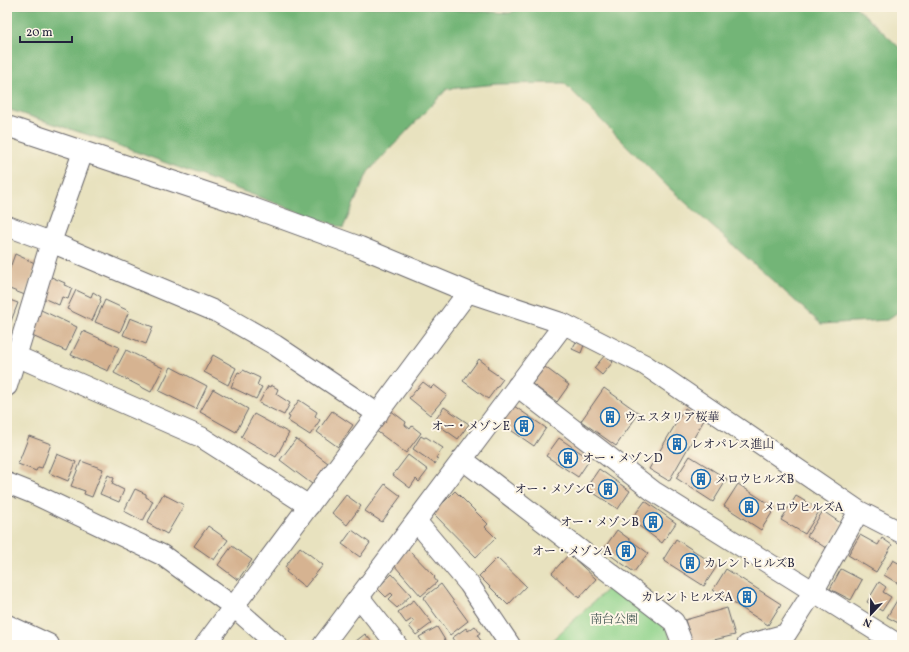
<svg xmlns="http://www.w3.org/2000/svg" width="909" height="652" viewBox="0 0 909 652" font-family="Vollkorn,'Noto Serif JP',serif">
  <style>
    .green { fill: #8fd38b; stroke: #587a63 }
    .forest { fill: #73b577; stroke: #4a6c59 }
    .building { fill: #d6b391 }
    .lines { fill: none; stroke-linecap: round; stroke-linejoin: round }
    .minor-casing { stroke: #676569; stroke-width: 22 }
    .tertiary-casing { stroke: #676569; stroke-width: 24 }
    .minor { stroke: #fff; stroke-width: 20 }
    .tertiary { stroke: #fff; stroke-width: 22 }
    .labels { text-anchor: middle; stroke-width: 4; stroke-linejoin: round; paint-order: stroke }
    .poi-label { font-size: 12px; fill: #22223b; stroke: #fcf5e5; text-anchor: start }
    .park-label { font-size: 12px; fill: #435753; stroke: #fcf5e5 }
  </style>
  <rect width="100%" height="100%" fill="#fcf5e5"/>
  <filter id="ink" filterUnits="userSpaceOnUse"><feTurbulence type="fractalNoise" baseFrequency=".025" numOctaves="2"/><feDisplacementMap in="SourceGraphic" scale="8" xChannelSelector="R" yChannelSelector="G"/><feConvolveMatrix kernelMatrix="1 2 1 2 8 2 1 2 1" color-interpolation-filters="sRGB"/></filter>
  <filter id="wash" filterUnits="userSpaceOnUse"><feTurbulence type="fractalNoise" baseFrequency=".012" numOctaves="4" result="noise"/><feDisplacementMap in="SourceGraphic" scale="16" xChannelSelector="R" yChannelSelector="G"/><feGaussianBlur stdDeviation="0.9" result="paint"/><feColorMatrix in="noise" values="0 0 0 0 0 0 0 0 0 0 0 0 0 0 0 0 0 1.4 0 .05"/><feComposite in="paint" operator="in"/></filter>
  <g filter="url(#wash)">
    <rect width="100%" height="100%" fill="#e8e2bf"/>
    <path class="green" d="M613,584L668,630L672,645H547Z"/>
    <path class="forest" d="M7,7H414L510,13L522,7H856L902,50V309L887,320L821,324L666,185L564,83L497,84L447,89L368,172L343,228L101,139L7,109Z"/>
    <g id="blocks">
      <path class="building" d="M15,254L37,264L25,295L7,288V276Z
        M49,276L65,283L64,285L72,288L68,299L62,297L59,305L43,298Z
        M76,290L91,297L93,292L101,297L100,300L101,301L92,321L67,309Z
        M7,299L18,303L8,329L7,328Z
        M105,300L129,311L120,332L95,322Z
        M41,310L77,327L66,351L30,335Z
        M130,318L153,327L146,344L123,335Z
        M83,331L119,347L108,371L71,355Z
        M576,342L584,345L581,353L572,349Z
        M126,350L163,368L151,392L114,373Z
        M213,355L236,368L228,385L204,372Z
        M605,355L613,362L602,375L594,368Z
        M479,359L488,366L487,368L503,379L488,399L463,381Z
        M171,367L207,386L196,409L159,391Z
        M545,367L569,385L557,402L532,384Z
        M243,370L260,378L257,385L262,387L256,399L231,387L238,372L241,373Z
        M423,382L431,388L434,385L447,395L430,415L409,398Z
        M271,385L278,389L276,394L290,403L284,415L259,403L268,386L270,387Z
        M604,388L639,413L616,446L581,421Z
        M213,389L248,409L236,432L200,412Z
        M299,400L317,412L315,416L320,420L310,435L288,421L290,417L288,416Z
        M514,406L546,428L534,446L502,424Z
        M444,407L469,424L458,439L434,422Z
        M685,408L704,420L669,481L649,469Z
        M390,410L406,422L405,425L410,429L412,426L421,433L406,453L375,430Z
        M332,411L353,425L338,447L317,432Z
        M254,414L289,433L276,457L241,437Z
        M29,436L51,444L42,468L38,467L36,471L18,464Z
        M421,436L424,438L426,437L443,448L436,458L438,459L435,464L413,449Z
        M559,438L590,459L578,477L546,456Z
        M296,439L328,463L312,484L280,460Z
        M57,454L76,462L68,481L49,473Z
        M408,455L428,470L419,482L416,479L410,488L393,475Z
        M690,456L727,479L713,502L676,478Z
        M81,461L103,469L92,497L84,494L85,491L71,486Z
        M599,469L630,491L618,509L586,488Z
        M108,475L114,478L112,484L124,490L119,502L100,494Z
        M385,484L401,496L382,522L365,511Z
        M738,484L775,508L761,530L724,506Z
        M135,489L146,494V497L153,501L143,521L124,511Z
        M455,491L488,524L485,527L496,538L476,557L433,513Z
        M163,494L184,505L167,534L147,523Z
        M346,495L361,506L347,525L332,513Z
        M796,496L820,510L805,534L781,520Z
        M645,501L676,523L662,543L631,520Z
        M823,511L842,524L826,548L807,536Z
        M208,526L228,540L214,560L194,546Z
        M352,530L370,543L360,557L342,544Z
        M617,530L648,553L634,572L603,550Z
        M860,535L878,545L882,538L892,545L876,572L848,555Z
        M676,539L717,566L704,586L663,560Z
        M232,546L252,560L238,580L218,565Z
        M300,547L323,565L305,587L286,572L288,569L285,567Z
        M408,549L435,577L434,578L437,582L421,596L394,565L398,562L396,559Z
        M569,554L596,579L579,598L552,573Z
        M497,558L526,586L508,605L479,576Z
        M893,560L902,565V586L884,575Z
        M726,569L781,604L768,625L713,590Z
        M841,569L862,580L851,600L830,589Z
        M392,574L411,595L397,608L388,600L393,595L391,593L386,597L377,588Z
        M879,582L886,587L883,592L891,597L882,611L867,602Z
        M441,584L468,621L450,635L423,598Z
        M899,597L902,598V625L887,617Z
        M414,600L432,623L416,635L409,626L414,622L412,619L406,623L398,612Z
        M727,608L735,635L693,645L685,620Z
        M475,626L480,633L477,635L484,645H457L452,638L466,628L468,631Z
        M437,627L448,645H424L419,637Z
        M365,634L375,645H351Z"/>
    </g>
  </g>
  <g filter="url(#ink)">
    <use href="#blocks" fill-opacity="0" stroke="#676569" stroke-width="1"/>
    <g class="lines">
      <defs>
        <path id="minor" d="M7,126L250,207L360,247L468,292L564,324L645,365L859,511L902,533
          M7,226L51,242L217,312L275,345L378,414
          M7,352L201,437L309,506
          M7,386L51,242L83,152
          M517,386L653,491L899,645
          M462,459L674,622L683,645
          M7,483L32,493L162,555L234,607L277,645
          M416,521L469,584L510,645
          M359,597L397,645
          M205,645L468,292
          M323,645L564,324
          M747,645L786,634L813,592L859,511"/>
        <path id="tertiary" d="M7,626L48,645"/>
      </defs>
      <use href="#minor" class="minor-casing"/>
      <use href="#tertiary" class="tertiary-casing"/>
      <use href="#minor" class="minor"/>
      <use href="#tertiary" class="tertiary"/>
    </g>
  </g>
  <defs>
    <symbol id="building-ring" viewBox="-11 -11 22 22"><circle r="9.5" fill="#fcf5e5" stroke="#1f6fb2" stroke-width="1.5"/><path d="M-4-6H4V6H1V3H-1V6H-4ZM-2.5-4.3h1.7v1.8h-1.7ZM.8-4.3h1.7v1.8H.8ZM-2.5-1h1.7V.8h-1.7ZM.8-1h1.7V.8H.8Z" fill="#1f6fb2"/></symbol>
  </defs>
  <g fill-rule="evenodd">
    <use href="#building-ring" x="599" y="406" width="22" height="22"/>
    <use href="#building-ring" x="513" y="415" width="22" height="22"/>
    <use href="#building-ring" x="666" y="433" width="22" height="22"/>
    <use href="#building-ring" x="557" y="447" width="22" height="22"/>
    <use href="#building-ring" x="690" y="468" width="22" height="22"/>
    <use href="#building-ring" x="597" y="478" width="22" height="22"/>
    <use href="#building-ring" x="738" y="496" width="22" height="22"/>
    <use href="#building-ring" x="642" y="511" width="22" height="22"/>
    <use href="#building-ring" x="615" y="540" width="22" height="22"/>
    <use href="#building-ring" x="679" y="552" width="22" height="22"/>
    <use href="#building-ring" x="736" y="586" width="22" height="22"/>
  </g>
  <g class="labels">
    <g class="poi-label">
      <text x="624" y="421">ウェスタリア桜華</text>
      <text x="510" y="430" text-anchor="end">オー・メゾンE</text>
      <text x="691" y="448">レオパレス進山</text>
      <text x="582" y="462">オー・メゾンD</text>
      <text x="715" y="483">メロウヒルズB</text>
      <text x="594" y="493" text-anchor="end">オー・メゾンC</text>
      <text x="763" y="511">メロウヒルズA</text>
      <text x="639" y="526" text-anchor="end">オー・メゾンB</text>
      <text x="612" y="555" text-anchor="end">オー・メゾンA</text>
      <text x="704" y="567">カレントヒルズB</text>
      <text x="733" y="601" text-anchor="end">カレントヒルズA</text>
    </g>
    <g class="park-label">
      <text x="614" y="623">南台公園</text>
    </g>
  </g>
  <rect width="909" height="652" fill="none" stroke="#fcf5e5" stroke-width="24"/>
  <g transform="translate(871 614) rotate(202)" stroke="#fcf5e5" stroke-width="3" paint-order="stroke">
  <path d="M0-3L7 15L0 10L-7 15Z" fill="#22223b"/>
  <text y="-6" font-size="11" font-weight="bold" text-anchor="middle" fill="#22223b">N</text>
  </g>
  <path d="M20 36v6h52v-6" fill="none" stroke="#22223b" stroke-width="2"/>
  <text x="26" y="36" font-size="12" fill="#22223b" stroke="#fcf5e5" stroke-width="3" paint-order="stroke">20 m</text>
</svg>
